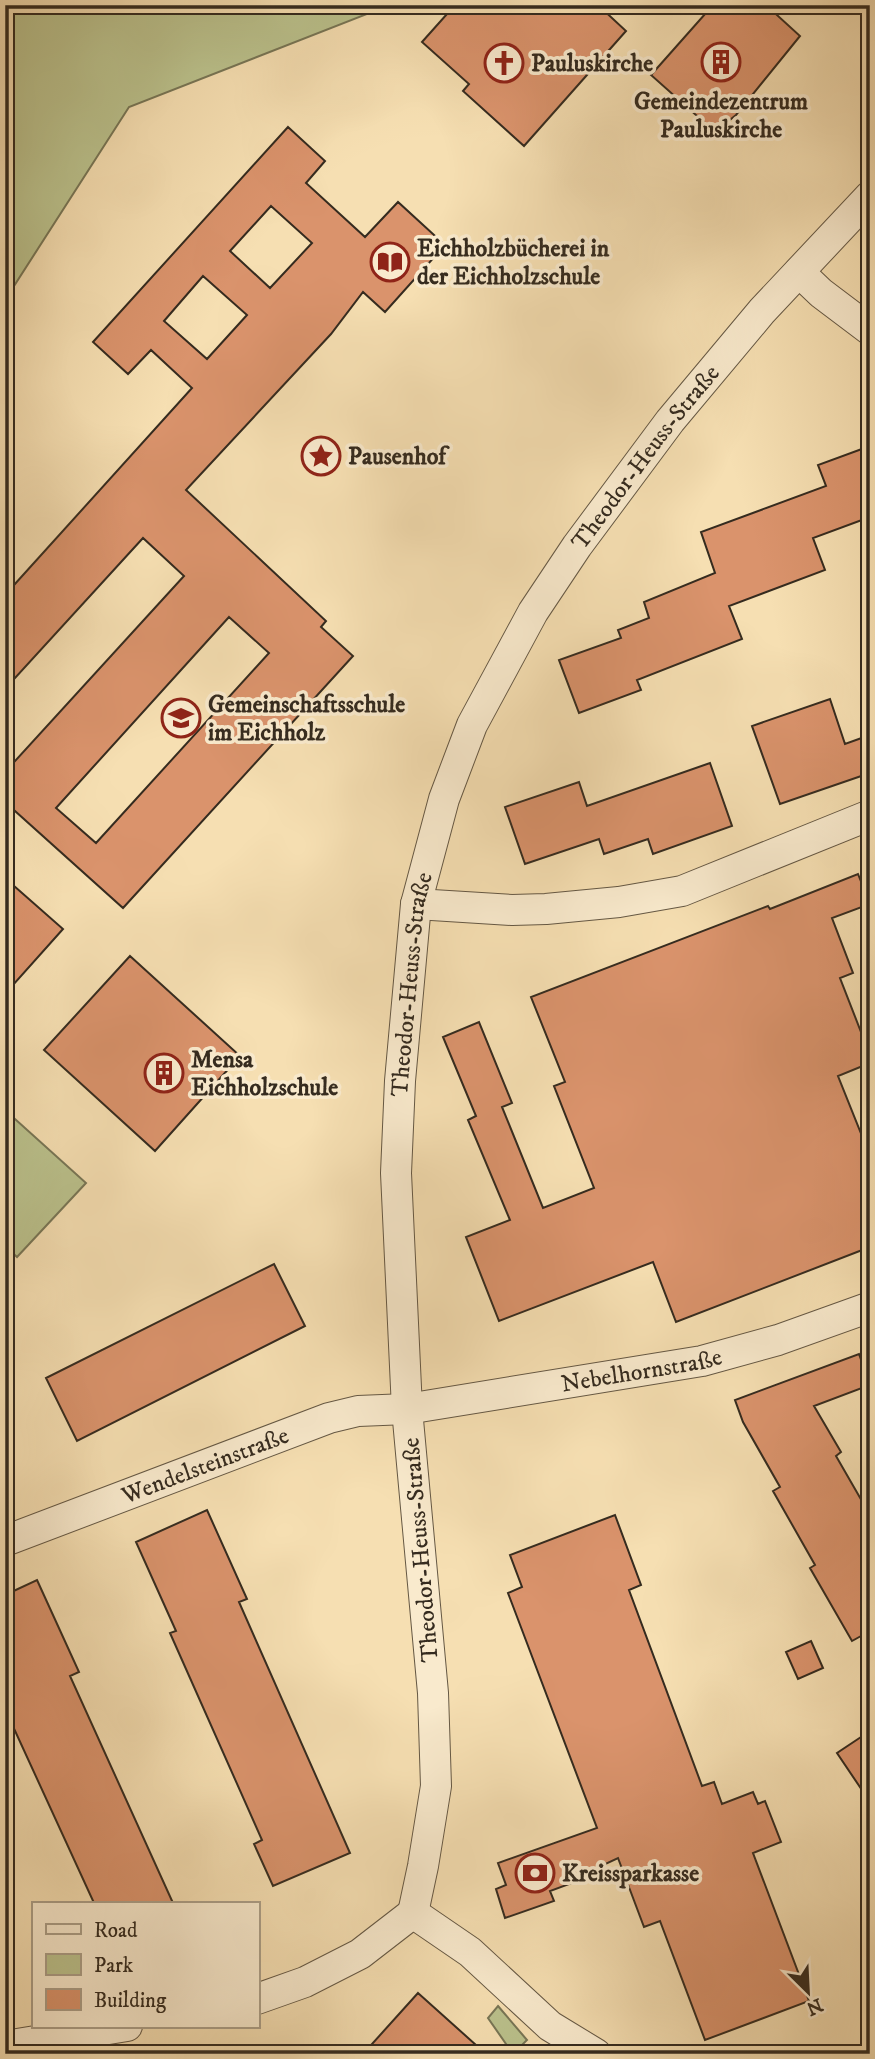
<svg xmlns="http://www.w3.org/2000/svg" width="875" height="2059" viewBox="0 0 875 2059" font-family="'IM FELL DW Pica',serif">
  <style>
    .green { fill: #bbc28d; stroke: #787656; stroke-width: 2 }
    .building { fill: #da936c; stroke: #352b1f; stroke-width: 2; fill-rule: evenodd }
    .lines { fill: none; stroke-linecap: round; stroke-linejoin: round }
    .street-casing { stroke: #655844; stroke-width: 32 }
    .street { stroke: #f9eacd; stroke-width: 30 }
    .labels { text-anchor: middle; stroke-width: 7; stroke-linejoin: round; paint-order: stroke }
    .poi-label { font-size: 24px; font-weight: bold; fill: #352b1f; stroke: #f9eacd; text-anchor: start }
    .street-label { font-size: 24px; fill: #352b1f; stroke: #f9eacd }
  </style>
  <rect width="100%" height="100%" fill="#f6dfb2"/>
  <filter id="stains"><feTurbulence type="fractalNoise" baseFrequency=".00286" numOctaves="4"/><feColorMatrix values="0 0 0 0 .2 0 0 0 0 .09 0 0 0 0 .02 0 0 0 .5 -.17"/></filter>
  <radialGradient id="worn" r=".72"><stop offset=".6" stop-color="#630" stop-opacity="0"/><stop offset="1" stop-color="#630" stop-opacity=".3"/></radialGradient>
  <path class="green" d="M5,5H374L367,14L129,107L5,300Z
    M5,1110L86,1183L17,1257L5,1246Z
    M498,2006L527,2040L513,2054L488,2018Z"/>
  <path class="building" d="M455,5H598L626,31L524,146L463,91L469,84L422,42Z
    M713,5H766L800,36L736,115L715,132L651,75Z
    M288,127L325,161L306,183L365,237L398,202L445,245L385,312L363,292L331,334L186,490L326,621L321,627L353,656L123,908L5,802V772L184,576L143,538L5,689V595L192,388L151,350L128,374L93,342ZM271,206L312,243L270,288L230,251ZM203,276L247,315L207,359L164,321ZM229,617L269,653L96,843L56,808Z
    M870,446V517L813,538L825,570L729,606L742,639L637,680L641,690L579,713L559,660L621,638L618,630L649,618L644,602L715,573L701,532L826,486L818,465Z
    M830,699L845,744L870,735V773L780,804L752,726Z
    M710,763L732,826L653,854L648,839L604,854L599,839L525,864L505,807L579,782L587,806Z
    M858,874L870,904L832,918L853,973L840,978L861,1032L870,1029V1063L838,1076L870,1156V1247L676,1322L653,1262L499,1321L466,1237L510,1220L468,1120L476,1116L443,1037L479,1022L512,1103L502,1107L543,1208L594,1188L554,1086L565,1082L531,997L768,906L770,909Z
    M5,878L63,929L5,994Z
    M130,956L240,1056L155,1151L44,1050Z
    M274,1264L305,1326L77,1441L46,1378Z
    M859,1354L870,1385L814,1406L841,1452L836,1456L870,1515V1631L852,1641L810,1568L815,1565L773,1491L780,1487L743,1422L735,1400Z
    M207,1510L247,1599L239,1602L350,1853L273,1886L254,1844L262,1840L170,1633L176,1631L136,1542Z
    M615,1515L641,1585L629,1590L702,1786L714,1782L722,1804L753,1792L758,1804L765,1801L781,1842L753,1853L809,2001L705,2040L660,1921L644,1927L618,1858L571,1880L572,1883L550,1891L554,1901L505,1918L496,1889L506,1885L498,1863L597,1828L508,1593L522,1587L510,1555Z
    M37,1580L79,1672L70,1676L173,1903H94L5,1709V1595Z
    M811,1641L823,1668L798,1679L786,1652Z
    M870,1731V1802L837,1753Z
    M418,1993L486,2054H363Z"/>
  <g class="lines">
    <defs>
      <g id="street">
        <path d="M799,272L821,293L870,330"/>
        <path d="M416,904L512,910L546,909L619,902L682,891L870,815"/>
        <path id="s1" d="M5,1541L329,1418L358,1411L407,1409L702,1361L778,1340L870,1307"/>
        <path id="s2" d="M413,1913L423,1866L436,1786L433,1693L407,1409L396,1173L400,1081L416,904L444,799L472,725L533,612L577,546L670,421L762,311L870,196"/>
        <path d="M413,1913L470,1952L550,2026L596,2054"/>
        <path d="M257,1999L305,1982L360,1954L413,1913"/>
        <path d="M5,2046L127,2026"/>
      </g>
    </defs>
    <use href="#street" class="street-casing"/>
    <use href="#street" class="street"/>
  </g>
  <defs>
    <symbol id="building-ring" viewBox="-11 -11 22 22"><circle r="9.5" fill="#f9eacd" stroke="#8f2418" stroke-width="1.5"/><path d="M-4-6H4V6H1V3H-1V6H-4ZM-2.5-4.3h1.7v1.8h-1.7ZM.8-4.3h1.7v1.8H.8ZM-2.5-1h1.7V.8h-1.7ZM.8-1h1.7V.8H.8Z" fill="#8f2418"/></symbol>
    <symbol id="church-ring" viewBox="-11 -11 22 22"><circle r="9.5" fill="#f9eacd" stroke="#8f2418" stroke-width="1.5"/><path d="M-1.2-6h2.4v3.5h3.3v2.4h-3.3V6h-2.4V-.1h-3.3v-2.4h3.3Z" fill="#8f2418"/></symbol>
    <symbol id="library-ring" viewBox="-11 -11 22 22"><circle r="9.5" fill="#f9eacd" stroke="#8f2418" stroke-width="1.5"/><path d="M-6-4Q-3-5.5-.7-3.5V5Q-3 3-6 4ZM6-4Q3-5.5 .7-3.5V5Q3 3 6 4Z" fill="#8f2418"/></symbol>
    <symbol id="sight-ring" viewBox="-11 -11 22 22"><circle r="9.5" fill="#f9eacd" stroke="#8f2418" stroke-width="1.5"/><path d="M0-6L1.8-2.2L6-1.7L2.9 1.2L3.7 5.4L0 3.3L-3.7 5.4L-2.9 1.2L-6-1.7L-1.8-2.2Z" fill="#8f2418"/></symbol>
    <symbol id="school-ring" viewBox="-11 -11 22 22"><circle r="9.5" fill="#f9eacd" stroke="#8f2418" stroke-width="1.5"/><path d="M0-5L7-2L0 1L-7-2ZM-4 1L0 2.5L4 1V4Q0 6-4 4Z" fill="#8f2418"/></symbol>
    <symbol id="bank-ring" viewBox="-11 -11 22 22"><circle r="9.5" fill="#f9eacd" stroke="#8f2418" stroke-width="1.5"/><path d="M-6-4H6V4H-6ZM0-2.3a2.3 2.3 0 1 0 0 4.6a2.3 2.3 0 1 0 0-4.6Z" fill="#8f2418"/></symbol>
  </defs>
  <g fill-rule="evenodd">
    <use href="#building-ring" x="699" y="40" width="44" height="44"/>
    <use href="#church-ring" x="482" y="41" width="44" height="44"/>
    <use href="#library-ring" x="368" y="240" width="44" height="44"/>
    <use href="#sight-ring" x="299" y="434" width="44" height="44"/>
    <use href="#school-ring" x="159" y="696" width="44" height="44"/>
    <use href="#building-ring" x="142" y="1051" width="44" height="44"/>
    <use href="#bank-ring" x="513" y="1851" width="44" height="44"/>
  </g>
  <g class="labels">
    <g class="poi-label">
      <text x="531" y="71">Pauluskirche</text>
      <text x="721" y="109" text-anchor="middle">Gemeindezentrum<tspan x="721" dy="28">Pauluskirche</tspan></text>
      <text x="417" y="256">Eichholzbücherei in<tspan x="417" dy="28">der Eichholzschule</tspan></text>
      <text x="348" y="464">Pausenhof</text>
      <text x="208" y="712">Gemeinschaftsschule<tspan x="208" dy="28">im Eichholz</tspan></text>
      <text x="191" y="1067">Mensa<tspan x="191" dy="28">Eichholzschule</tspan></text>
      <text x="562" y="1881">Kreissparkasse</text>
    </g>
    <g class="street-label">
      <text dy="8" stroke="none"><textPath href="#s2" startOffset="1521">Theodor-Heuss-Straße</textPath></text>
      <text dy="8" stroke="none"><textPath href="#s2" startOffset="933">Theodor-Heuss-Straße</textPath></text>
      <text dy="8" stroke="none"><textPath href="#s1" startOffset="663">Nebelhornstraße</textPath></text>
      <text dy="8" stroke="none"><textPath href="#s1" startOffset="214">Wendelsteinstraße</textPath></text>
      <text transform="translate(420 1550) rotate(-95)" y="8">Theodor-Heuss-Straße</text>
    </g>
  </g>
  <rect width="875" height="2059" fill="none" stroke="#f6dfb2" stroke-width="28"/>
  <rect x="7" y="7" width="861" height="2045" fill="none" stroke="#352b1f" stroke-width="3.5"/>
  <rect x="14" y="14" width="847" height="2031" fill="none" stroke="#352b1f" stroke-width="2"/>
  <rect x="32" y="1902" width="228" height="126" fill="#f9eacd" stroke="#ab9e87" stroke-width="2"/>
  <rect x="46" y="1924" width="35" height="10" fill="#f9eacd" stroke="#ab9e87" stroke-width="2"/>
  <text x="94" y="1937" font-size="21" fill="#352b1f">Road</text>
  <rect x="46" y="1954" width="35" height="21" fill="#bbc28d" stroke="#ab9e87" stroke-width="2"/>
  <text x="94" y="1972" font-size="21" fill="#352b1f">Park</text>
  <rect x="46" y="1989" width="35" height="21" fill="#da936c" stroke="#ab9e87" stroke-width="2"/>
  <text x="94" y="2007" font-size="21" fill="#352b1f">Building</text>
  <g transform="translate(808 1992) rotate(156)" stroke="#f9eacd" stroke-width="5" paint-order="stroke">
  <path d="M0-5L12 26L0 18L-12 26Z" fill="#352b1f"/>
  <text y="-10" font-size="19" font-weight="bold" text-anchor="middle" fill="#352b1f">N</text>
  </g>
  <rect width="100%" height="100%" filter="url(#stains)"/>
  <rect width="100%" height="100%" fill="url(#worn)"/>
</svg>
